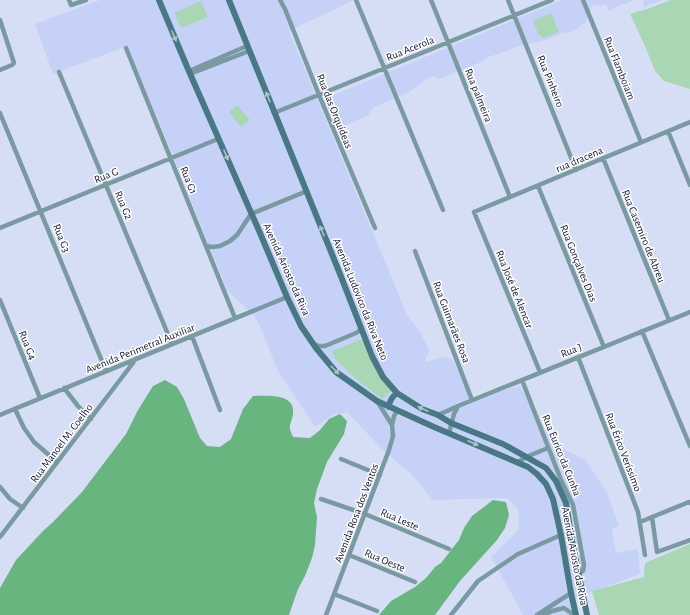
<svg xmlns="http://www.w3.org/2000/svg" width="690" height="615" viewBox="0 0 690 615" font-family="'Alegreya Sans',sans-serif">
  <style>
    .built { fill: #c6d1f8 }
    .green { fill: #a9d7b4 }
    .forest { fill: #69b580 }
    .lines { fill: none; stroke-linecap: round; stroke-linejoin: round }
    .street { stroke: #7a9aa1; stroke-width: 4.5 }
    .secondary { stroke: #477883; stroke-width: 6 }
    .oneway { fill: #acc2c7 }
    .labels { text-anchor: middle; stroke-width: 3; stroke-linejoin: round; paint-order: stroke }
    .street-label { font-size: 11px; fill: #13182d; stroke: #fff }
  </style>
  <rect width="100%" height="100%" fill="#d6def5"/>
  <path class="built" d="M100,0H351L352,1L289,31L408,317L420,332L429,350L425,362L443,357L453,360L470,398L520,386L553,443L586,461L607,493L619,526L612,529L616,553L638,549L640,574L570,600L574,615H523L491,557L519,530L518,509L507,498L433,500L412,475L380,447L347,412L333,415L315,427L278,371L257,319L227,290L171,151L127,46L53,74L35,24Z
    M562,0H634L625,4H621L609,11L606,5L600,6L598,4L592,6L586,22L578,28L566,34L563,32L547,40L520,46L489,57L481,62L439,79L434,76L425,80L409,92L374,107L368,115L338,129L324,99Z
    M643,0H663L644,7Z"/>
  <path class="green" d="M670,0H690V89L664,81L655,71L645,46L630,14L650,8Z
    M201,1L208,17L181,28L174,13Z
    M551,13L559,32L543,38L541,35L539,36L533,21Z
    M237,105L250,120L241,127L229,112Z
    M362,339L391,391L382,399L356,379L336,360L333,355L332,351Z
    M690,544V615H599L592,591L644,577L645,563Z"/>
  <path class="forest" d="M165,380L177,387L184,399L200,438L207,446L220,447L231,439L243,409L253,396C267,396 295,393 293,413C293,417 291,421 290,425C289,429 292,434 293,437L310,438L320,430L329,419L340,414L347,421L344,434L327,462L317,489L314,503L317,517L315,545L312,558L305,576L298,589L289,615H0V588L16,560L43,531L53,522L82,492L126,434L138,410L153,386Z
    M493,500L506,502L509,515L505,528L497,540L460,581L435,615H379L391,601L415,587L426,578L435,567L441,563L459,540L464,528L472,516Z"/>
  <g class="lines">
    <path class="street" d="M69,0L71,5L86,0
      M280,0L285,9L319,95L375,228
      M356,0L443,210
      M431,0L510,197
      M508,0L576,170
      M583,0L641,142
      M0,20L14,63L12,65L0,70
      M126,48L235,318
      M189,71L247,46
      M59,72L172,344
      M190,74L249,51
      M0,113L106,371
      M274,113L552,0
      M668,131L690,185
      M603,158L669,320
      M538,186L604,347
      M0,228L218,139
      M206,246L213,247L220,246L230,241L237,235L251,214L307,191
      M415,251L472,400
      M0,300L40,398
      M642,331L690,446
      M192,336L220,410
      M314,344L319,346H325L356,333L359,331L361,327
      M578,357L638,512L645,555
      M540,372L474,212L690,122
      M522,380L561,480L573,505L584,565L583,571L579,573
      M64,388L78,406L91,419
      M377,401L392,425
      M15,409L24,428L34,442L57,462
      M0,415L287,297
      M438,415L458,406L690,312
      M449,433L454,414L458,406
      M341,459L380,475
      M518,462L526,457L548,448
      M0,487L10,499L23,508
      M321,499L365,514L449,549
      M652,517L657,552L690,540
      M640,522L689,502L690,503
      M0,537L136,359
      M349,555L415,582
      M334,594L377,611
      M326,615L389,450L393,436L392,425L394,416L398,410
      M451,615L478,581L518,554L561,535
      M537,615L571,593
      M543,615L552,611L564,608L574,615"/>
    <path class="secondary" d="M159,0L188,69L260,233L287,297L301,326L316,348L336,372L377,401L434,427L528,467L537,474L546,484L553,499L561,535L571,593L576,615
      M229,0L340,274L372,356L383,377L397,393L422,409L438,415L451,423L503,444L546,468L556,481L566,503L572,541L587,615
      M389,407C389,401 392,397 397,393"/>
  </g>
  <defs><path id="oneway-solid" d="M-6-.8H1V-3.2L6.5 0L1 3.2V.8H-6Z"/></defs>
  <g class="oneway">
    <use href="#oneway-solid" transform="translate(174 36) rotate(67)"/>
    <use href="#oneway-solid" transform="translate(268 97) rotate(-112)"/>
    <use href="#oneway-solid" transform="translate(226 155) rotate(67)"/>
    <use href="#oneway-solid" transform="translate(322 231) rotate(-112)"/>
    <use href="#oneway-solid" transform="translate(335 370) rotate(45)"/>
    <use href="#oneway-solid" transform="translate(423 409) rotate(-155)"/>
    <use href="#oneway-solid" transform="translate(473 443) rotate(24)"/>
  </g>
  <g class="labels">
    <g class="street-label">
      <text transform="translate(410 48) rotate(-22)" y="4">Rua Acerola</text>
      <text transform="translate(620 68) rotate(68)" y="4">Rua Flamboiam</text>
      <text transform="translate(551 81) rotate(68)" y="4">Rua Pinheiro</text>
      <text transform="translate(479 95) rotate(68)" y="4">Rua palmeira</text>
      <text transform="translate(335 111) rotate(68)" y="4">Rua das Orquídeas</text>
      <text transform="translate(579 159) rotate(-23)" y="4">rua dracena</text>
      <text transform="translate(106 175) rotate(-22)" y="4">Rua G</text>
      <text transform="translate(189 180) rotate(68)" y="4">Rua G1</text>
      <text transform="translate(124 205) rotate(67)" y="4">Rua G2</text>
      <text transform="translate(644 236) rotate(68)" y="4">Rua Casemiro de Abreu</text>
      <text transform="translate(62 238) rotate(68)" y="4">Rua G3</text>
      <text transform="translate(579 263) rotate(68)" y="4">Rua Gonçalves Dias</text>
      <text transform="translate(287 269) rotate(66)" y="4">Avenida Ariosto da Riva</text>
      <text transform="translate(515 289) rotate(68)" y="4">Rua José de Alencar</text>
      <text transform="translate(361 299) rotate(68)" y="4">Avenida Ludovico da Riva Neto</text>
      <text transform="translate(452 322) rotate(69)" y="4">Rua Guimarães Rosa</text>
      <text transform="translate(28 345) rotate(68)" y="4">Rua G4</text>
      <text transform="translate(140 348) rotate(-22)" y="4">Avenida Perimetral Auxiliar</text>
      <text transform="translate(571 350) rotate(-22)" y="4">Rua J</text>
      <text transform="translate(61 443) rotate(-53)" y="4">Rua Manoel M. Coelho</text>
      <text transform="translate(624 452) rotate(69)" y="4">Rua Érico Veríssimo</text>
      <text transform="translate(562 455) rotate(68)" y="4">Rua Eurico da Cunha</text>
      <text transform="translate(356 513) rotate(-69)" y="4">Avenida Rosa dos Ventos</text>
      <text transform="translate(400 519) rotate(23)" y="4">Rua Leste</text>
      <text transform="translate(575 556) rotate(79)" y="4">Avenida Ariosto da Riva</text>
      <text transform="translate(385 560) rotate(23)" y="4">Rua Oeste</text>
    </g>
  </g>
</svg>
